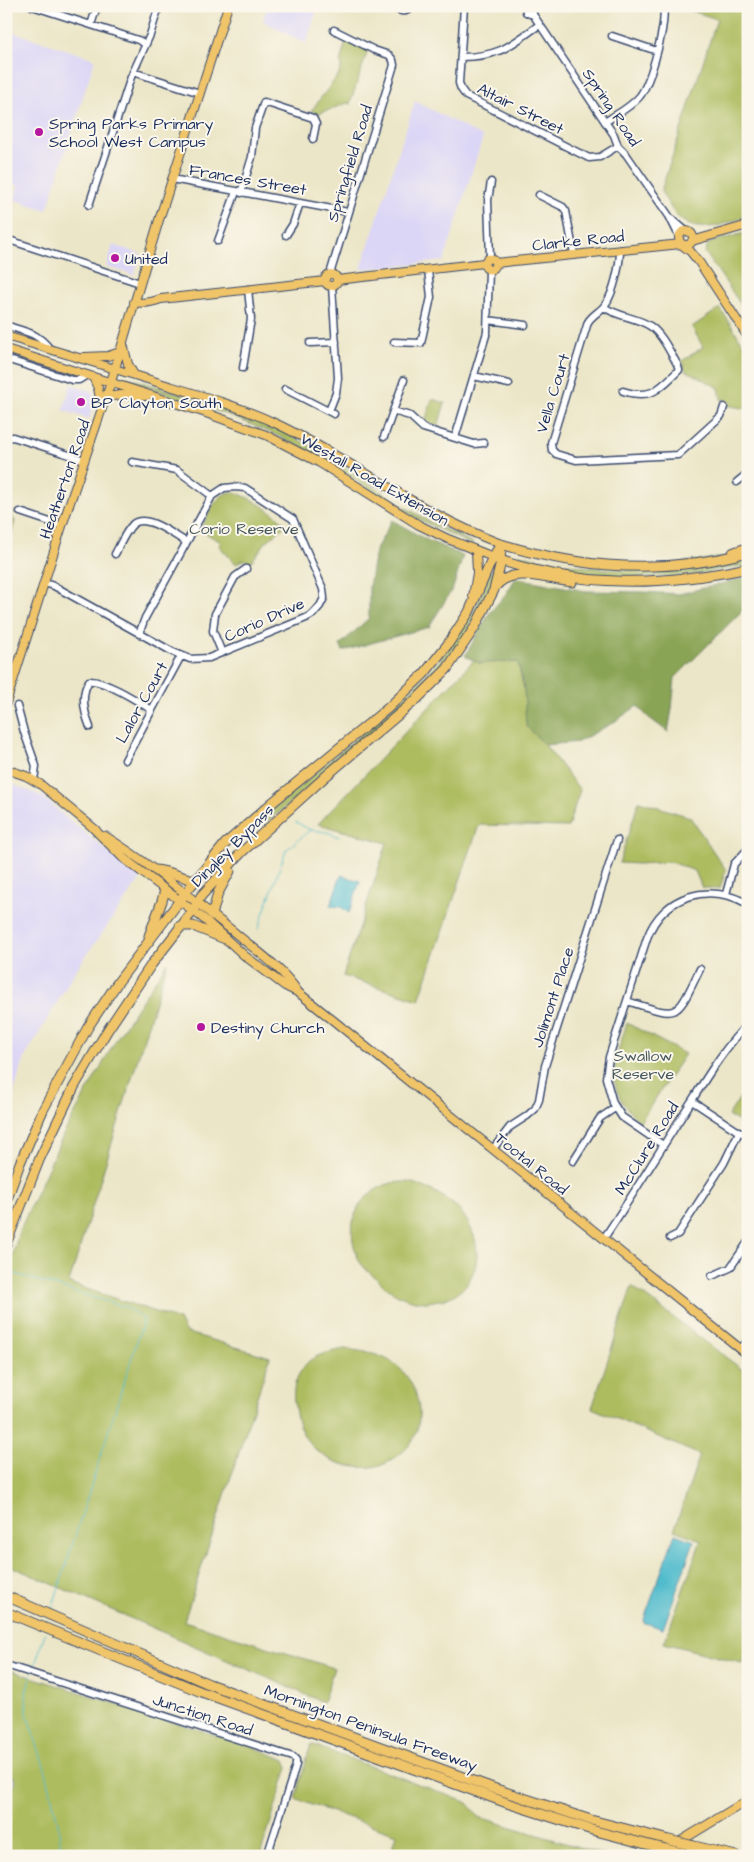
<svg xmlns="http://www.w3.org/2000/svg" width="754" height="1862" viewBox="0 0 754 1862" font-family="'Architects Daughter',sans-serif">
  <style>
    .built { fill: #dcd6f6 }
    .industrial { fill: #c2c2dc }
    .green { fill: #adbc5e; stroke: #64765e }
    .forest { fill: #8aa455; stroke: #526a5a }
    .water { fill: #51bccc; stroke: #367695 }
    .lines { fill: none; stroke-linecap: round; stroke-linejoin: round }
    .stream { stroke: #51bccc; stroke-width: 1 }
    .minor-casing { stroke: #3a4a6e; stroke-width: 9 }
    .major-casing { stroke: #3a4a6e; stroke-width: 10 }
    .highway-casing { stroke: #3a4a6e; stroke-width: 11 }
    .minor { stroke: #fff; stroke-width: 6 }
    .major { stroke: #f0c469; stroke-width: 8 }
    .highway { stroke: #f0c469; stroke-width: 9 }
    .highway-bridge-casing { stroke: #3a4a6e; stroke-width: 11; stroke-linecap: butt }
    .highway-bridge { stroke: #f0c469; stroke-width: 9 }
    .poi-dot { fill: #b5179e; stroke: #fbf7ec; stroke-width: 2 }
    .labels { text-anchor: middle; stroke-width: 4; stroke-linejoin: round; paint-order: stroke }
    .street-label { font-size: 16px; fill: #1b2f5e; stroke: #fbf7ec }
    .poi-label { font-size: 16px; fill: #1b2f5e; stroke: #fbf7ec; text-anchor: start }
    .park-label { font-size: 16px; fill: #47595e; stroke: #fbf7ec }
  </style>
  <rect width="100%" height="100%" fill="#fbf7ec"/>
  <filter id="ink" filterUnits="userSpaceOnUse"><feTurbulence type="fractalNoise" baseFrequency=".02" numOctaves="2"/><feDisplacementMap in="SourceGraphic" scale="10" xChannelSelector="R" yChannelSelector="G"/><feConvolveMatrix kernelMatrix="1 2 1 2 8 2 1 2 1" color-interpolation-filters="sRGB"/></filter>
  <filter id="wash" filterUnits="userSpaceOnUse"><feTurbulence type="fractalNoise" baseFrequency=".0096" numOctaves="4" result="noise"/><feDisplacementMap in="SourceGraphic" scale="20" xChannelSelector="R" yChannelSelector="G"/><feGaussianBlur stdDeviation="1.12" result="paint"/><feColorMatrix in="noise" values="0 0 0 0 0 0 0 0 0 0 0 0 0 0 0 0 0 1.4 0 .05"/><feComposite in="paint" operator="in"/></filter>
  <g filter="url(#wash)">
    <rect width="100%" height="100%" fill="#ece6c8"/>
    <path class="built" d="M267,6H318L306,44L263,21Z
      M6,30L95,59L47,210L15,200L18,186L6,179Z
      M415,101L483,137L444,261L361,269Z
      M113,245L141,254L134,275L106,267Z
      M71,384L93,392L95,399L89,419L63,410Z
      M6,782L42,796L69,820L141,878L76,970L25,1057L6,1117Z"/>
    <path class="industrial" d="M6,1763L15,1780L6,1812Z"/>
    <path class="green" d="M691,6H748V216C725,223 698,237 678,217C671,209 666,200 661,191L717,19L689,10Z
      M347,38L368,50L350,104L347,103L318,114L311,111L339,74L342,65L340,62Z
      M748,232V315L705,252L709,243Z
      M720,308L748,351V409L730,406L726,400L721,399L719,388L685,370L682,361L703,347L692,327Z
      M123,376L229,409L273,426L332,458L401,505L427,520L473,543L472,545L418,519L325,461L283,438L226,414L189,403L160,391L123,379Z
      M432,399L445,403L438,426L425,422Z
      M231,492C245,493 277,514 286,525L266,542L251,562L243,560L236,564L219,546L221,542L200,530C208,517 214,495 231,492Z
      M6,508L12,510V517L15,521L6,549Z
      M519,554C555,563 589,569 626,570L748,554V565C728,568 708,573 688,575C630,581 573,575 517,561Z
      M491,571L496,572L494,578L472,625L453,654L431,679L410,700L278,813L258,828L255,825C289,795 323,766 357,738C419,685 462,649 491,571Z
      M474,660L479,663L518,662L524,689L527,726L545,745L580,790L568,827L479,825L419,1000L343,976L387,843L318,824Z
      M639,801L690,817L726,870L720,888H702L695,871L671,862L638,864L619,863Z
      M167,963L69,1283L179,1320L185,1332L270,1357L184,1621L334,1668L323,1702L6,1564V1280L19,1232L65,1131L117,1038Z
      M627,1023L685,1054L640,1122C603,1088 613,1067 627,1023Z
      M748,1085V1126L728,1116Z
      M409,1182C429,1188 447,1196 461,1212C478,1234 484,1262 466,1285C461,1292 450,1298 441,1300C436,1300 431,1302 426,1302C408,1302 391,1293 379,1281C373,1275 364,1269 360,1262C343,1229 354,1194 391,1183C396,1182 403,1182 409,1182Z
      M632,1286L748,1374V1646L742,1663L664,1643L701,1540L674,1530L700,1455L592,1408Z
      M345,1349C362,1351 382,1354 396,1365C423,1387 430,1436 397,1456C393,1459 388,1463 384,1464C362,1473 329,1464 313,1447C304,1439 298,1425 296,1413C293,1400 292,1389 298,1376C301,1371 306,1362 312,1359C322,1353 334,1351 345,1349Z
      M6,1669L253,1747L285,1760L288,1767L260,1856H6V1812L15,1780L6,1763Z
      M311,1744L468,1803L479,1817L608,1856H390L397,1834L295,1799Z"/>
    <path class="forest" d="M392,520L425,539L463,556L453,588L429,627L343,651L340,645L369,618V587L375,551Z
      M748,577V605L675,678L672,709L668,732L648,717L637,706L614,722L578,742L545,745L526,726L524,689L518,662L479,663L465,656L488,615L505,595L516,578L586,591L643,592L679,594Z"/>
    <path class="water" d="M341,875L360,881L349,913L341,907L330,906Z
      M675,1534L694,1541L663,1629L643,1622Z"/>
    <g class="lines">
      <path class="stream" d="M311,830L327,832L339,837
        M258,929L286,850L310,830L296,822
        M6,1271L128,1308L144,1319L51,1612
        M33,1672L45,1633
        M31,1675L26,1692L27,1714L46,1772L58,1823L62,1856"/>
    </g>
  </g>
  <g filter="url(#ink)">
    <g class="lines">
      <defs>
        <path id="minor" d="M32,6L138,40L146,44
          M393,6C400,12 406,14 412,6
          M464,6L459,83L461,89L466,96L589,158L600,157L618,146
          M525,6L526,12L530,14L534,10V6
          M532,13L614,135L618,146L626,154L669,216L679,236
          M91,25L97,6
          M612,36L657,51
          M461,57C499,57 510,46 539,25
          M133,72L200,93
          M605,122C617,114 631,107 640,96C651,81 667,24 663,6
          M172,179L348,212
          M241,193L252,157L255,128L264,102L313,118L316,124L313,139
          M539,195L563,207L566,211L574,254
          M89,205L131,77L150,35L159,6
          M672,219L687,232
          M286,235L293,224L300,203
          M6,239L140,283
          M218,241L236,192
          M620,250C620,264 614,293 605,305C600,312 593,314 588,322L551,443L552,450L556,454L576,460L678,455L721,416L724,407
          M490,258L488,200L491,182
          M330,274L394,65L393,60L389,55L374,50L334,30
          M604,307C618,317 636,317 650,326C662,334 670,352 677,364L679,370C659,389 652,400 623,391
          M488,320L525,325
          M6,325C26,333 36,331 50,349
          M394,342L421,343L431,297L428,270
          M310,343L336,342
          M6,359L72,380H79L87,375
          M243,368L251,319L248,289
          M474,376L509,384
          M285,389L334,414
          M329,411L336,393L338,378L332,286
          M393,411L410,416L423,428L474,444L484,443
          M384,437L404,380
          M6,438L13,437L85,460
          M455,438L487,332L489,270
          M132,462L177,470L212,496
          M737,482L748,473
          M20,512L62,526
          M115,554C120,545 125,532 133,524C146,513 174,535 186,542
          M44,583L54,586L173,652L190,659L209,658L306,618L313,614L320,606L324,598L323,589L293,519L245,488L235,487L224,488L212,496L145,618L139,634
          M222,653L213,631L215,614L235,577L246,569
          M89,681C103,679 139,702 152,710
          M89,681C80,695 84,712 90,727
          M17,706L24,732L36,766L34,780
          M125,760L181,656
          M726,894L734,864L748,849
          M627,1001C681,1018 675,1020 700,969
          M692,1101L736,1130L748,1135
          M663,1145L622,1117L613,1103L606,1078L609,1057L647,938C663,895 709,882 748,904
          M493,1149L510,1127L527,1116L535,1109L539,1100L545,1066L617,840
          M573,1161L600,1118L615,1108
          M604,1238C635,1192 663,1145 693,1099C708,1075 728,1043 748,1024
          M670,1238L678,1234L724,1163L739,1132
          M712,1276L730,1268L748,1242
          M741,1349L748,1340
          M6,1665L293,1757L296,1760V1765L267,1856"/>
        <path id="major" d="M679 238a7 7 0 1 1 14 0a7 7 0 1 1-14 0Z
          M692,241L748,225
          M682,245L690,251L699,262L748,337
          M484.5 264a5.5 5.5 0 1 1 11 0a5.5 5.5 0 1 1-11 0Z
          M495,263L681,244
          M325 280a6 6 0 1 1 12 0a6 6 0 1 1-12 0Z
          M337,280L484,263
          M134,302C143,304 153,302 161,299L325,281
          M6,336C59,352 113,368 166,385C203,396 241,407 277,424C353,460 421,514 501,544
          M123,344L128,364L134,375
          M6,349L206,413L266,435L320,463L419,525L448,539L493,557
          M84,357L108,356L120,352
          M93,377L98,388L102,409
          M106,397L121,395L146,396
          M733,552L748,547
          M473,596L477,573L476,551
          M6,703L62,526L111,382L159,220L228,6
          M6,769L26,776L40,784L96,830
          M92,827L122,857L204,919L245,956L285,986L299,993L329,1017L748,1355
          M105,836C150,864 192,899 234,932C255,950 283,968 298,992
          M656,1856L748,1800"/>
        <path id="highway" d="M497,559C580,588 663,586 748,568
          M496,586C513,565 549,580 572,582
          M155,870C171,871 181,878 196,880
          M212,915L218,893L230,871
          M180,926H193L225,939
          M149,936L162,901L165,890
          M6,1202L20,1163L43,1110L88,1027L118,982L190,887L225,844L273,802L388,708L424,674L448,644L469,612L493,557L501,544C582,569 665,575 748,552
          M6,1244L40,1158L74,1087L107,1031L151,965L193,911L201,896L242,852L326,776L418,698L447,669L475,627L494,590L500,566L501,544
          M6,1596L209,1684L493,1788L591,1820L669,1840
          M6,1612L199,1691L510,1804L592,1830L657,1847
          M694,1846L736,1856
          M682,1853L693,1856"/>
      </defs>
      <use href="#minor" class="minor-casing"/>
      <use href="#major" class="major-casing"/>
      <use href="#highway" class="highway-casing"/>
      <use href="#minor" class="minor"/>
      <use href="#major" class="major"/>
      <use href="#highway" class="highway"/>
      <defs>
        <path id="highway-bridge" d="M669,1840L694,1846
          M657,1847L682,1853"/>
      </defs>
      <use href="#highway-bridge" class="highway-bridge-casing"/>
      <use href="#highway-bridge" class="highway-bridge"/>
    </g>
  </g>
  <g class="poi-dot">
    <circle cx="39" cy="132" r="5"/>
    <circle cx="115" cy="258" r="5"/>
    <circle cx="81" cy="402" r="5"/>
    <circle cx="201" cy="1027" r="5"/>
  </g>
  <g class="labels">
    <g class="street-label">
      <text transform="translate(612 107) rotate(56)" y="6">Spring Road</text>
      <text transform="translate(521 108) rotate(27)" y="6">Altair Street</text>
      <text transform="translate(349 163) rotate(-73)" y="6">Springfield Road</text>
      <text transform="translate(248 179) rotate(10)" y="6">Frances Street</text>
      <text transform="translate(578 240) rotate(-6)" y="6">Clarke Road</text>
      <text transform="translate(552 393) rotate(-73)" y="6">Vella Court</text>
      <text transform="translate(64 479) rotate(-71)" y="6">Heatherton Road</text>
      <text transform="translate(375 479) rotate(30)" y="6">Westall Road Extension</text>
      <text transform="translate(264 619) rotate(-24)" y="6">Corio Drive</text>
      <text transform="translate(141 702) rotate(-61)" y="6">Lalor Court</text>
      <text transform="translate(232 845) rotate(-45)" y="6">Dingley Bypass</text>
      <text transform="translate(552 997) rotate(-72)" y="6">Jolimont Place</text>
      <text transform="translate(646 1148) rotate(-58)" y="6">McClure Road</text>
      <text transform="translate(532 1163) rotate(39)" y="6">Tootal Road</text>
      <text transform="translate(203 1714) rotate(18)" y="6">Junction Road</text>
      <text transform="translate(371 1727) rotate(20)" y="6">Mornington Peninsula Freeway</text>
    </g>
    <g class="poi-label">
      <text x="49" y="129">Spring Parks Primary<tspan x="49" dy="18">School West Campus</tspan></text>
      <text x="125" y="264">United</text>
      <text x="91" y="408">BP Clayton South</text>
      <text x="211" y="1033">Destiny Church</text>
    </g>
    <g class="park-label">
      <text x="244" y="534">Corio Reserve</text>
      <text x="643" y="1061">Swallow<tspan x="643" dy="18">Reserve</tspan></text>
    </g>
  </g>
  <rect width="754" height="1862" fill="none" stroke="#fbf7ec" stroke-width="25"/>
</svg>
